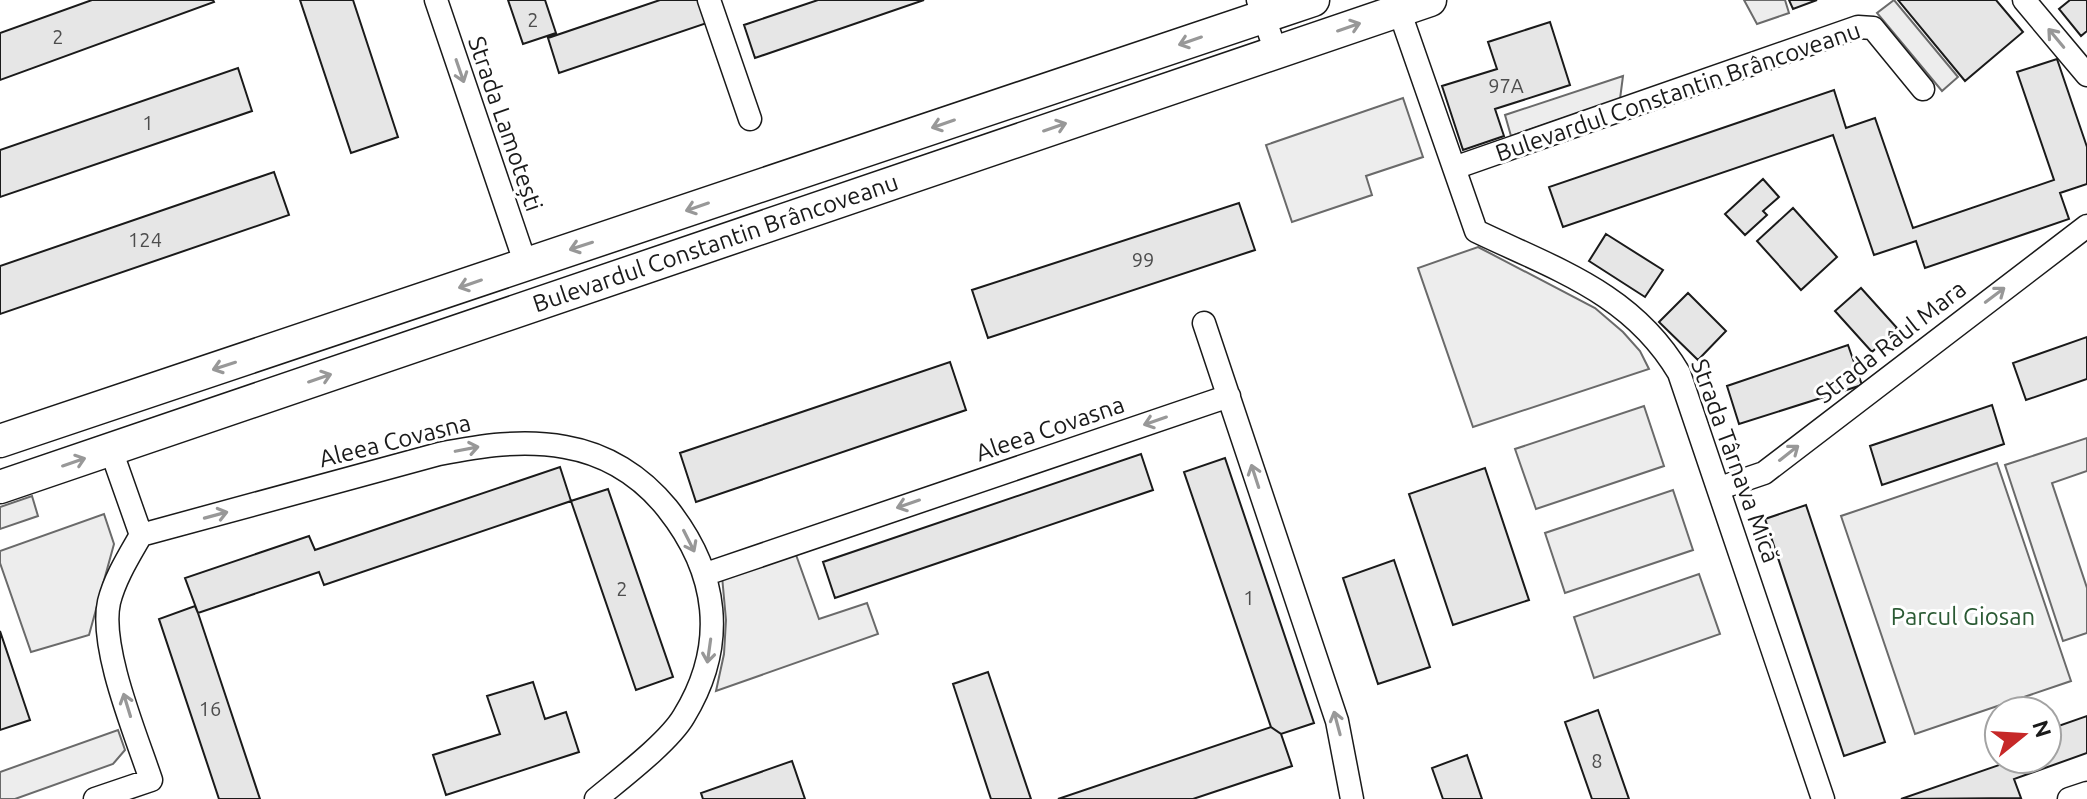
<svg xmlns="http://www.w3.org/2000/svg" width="2087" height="799" viewBox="0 0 2087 799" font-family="Ubuntu,sans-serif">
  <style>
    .built { fill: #ededed; stroke: #6a6a6a; stroke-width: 2 }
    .building { fill: #e6e6e6; stroke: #1a1a1a; stroke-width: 2 }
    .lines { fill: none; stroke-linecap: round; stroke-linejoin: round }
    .minor-casing { stroke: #1a1a1a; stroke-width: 25 }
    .secondary-casing { stroke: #1a1a1a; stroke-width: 35 }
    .minor { stroke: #fff; stroke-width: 22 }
    .secondary { stroke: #fff; stroke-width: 32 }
    .oneway { stroke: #989898 }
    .labels { text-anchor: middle; stroke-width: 6; stroke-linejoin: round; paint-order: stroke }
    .number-label { font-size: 20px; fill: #4d4d4d }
    .street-label { font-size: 24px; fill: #1a1a1a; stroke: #fff }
    .park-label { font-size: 24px; fill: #2b5a34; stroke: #fff }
  </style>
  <rect width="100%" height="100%" fill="#fff"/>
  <path class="built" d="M1744,0H1785L1789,13L1757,24Z
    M1894,0L1958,77L1942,91L1877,13Z
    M1623,76L1620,99L1511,136L1505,115Z
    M1403,98L1423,157L1366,176L1372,195L1292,222L1266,145Z
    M1478,247L1595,308L1623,332L1640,351L1649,369L1473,427L1418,268Z
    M1644,406L1664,466L1536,509L1515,449Z
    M2087,438V471L2052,483L2087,588V633L2063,641L2005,465Z
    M1997,463L2071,681L1915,734L1841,516Z
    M1673,490L1693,550L1565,593L1545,533Z
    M32,496L38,516L0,529V507Z
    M104,514L114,544L89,635L31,652L0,563V551Z
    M795,552L819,619L867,603L878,634L716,691L724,654L726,620L722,576Z
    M1699,574L1720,634L1594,678L1574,617Z
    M118,730L125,750L113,764L15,799H0V772Z"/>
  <path class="building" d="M92,0H213L214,2L0,80V33Z
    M300,0H353L398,137L351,153Z
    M508,0H545L556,33L523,44Z
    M660,0H699L707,23L559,73L548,38Z
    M818,0H924L755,58L744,25Z
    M1789,0H1817L1793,9Z
    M1898,0H1996L2023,32L1965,81Z
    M2070,0H2087V31L2081,36L2059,9Z
    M1550,22L1570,85L1495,109L1504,136L1463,150L1442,86L1497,69L1488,42Z
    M2057,59L2087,147V184L2060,193L2069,219L1925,268L1916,241L1874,255L1833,135L1563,227L1549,187L1834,90L1846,128L1875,118L1913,228L2054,180L2017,72Z
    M238,68L252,111L0,197V150Z
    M274,172L289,215L0,314V266Z
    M1763,179L1779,197L1763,211L1767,215L1745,235L1725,214Z
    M1239,203L1255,250L988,338L972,290Z
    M1793,208L1837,257L1801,290L1757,241Z
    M1606,234L1663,270L1645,297L1589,261Z
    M1861,288L1897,328L1872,352L1835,311Z
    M1688,293L1726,331L1698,360L1659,322Z
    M2087,337V379L2026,400L2013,363Z
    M1848,345L1862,385L1739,424L1727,386Z
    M950,362L966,410L696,502L680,453Z
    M1992,405L2004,444L1882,485L1870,446Z
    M1141,454L1153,490L835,598L823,562Z
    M1225,458L1314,723L1281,734L1271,727L1184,472Z
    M560,467L571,501L324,585L319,572L198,613L185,578L309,536L315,550Z
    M1485,468L1529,600L1453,625L1409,494Z
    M608,489L673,677L636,690L571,501Z
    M1806,505L1885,742L1844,756L1765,519Z
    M1394,560L1430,667L1378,684L1343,578Z
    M195,606L198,613L260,799H219L159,619Z
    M0,631L30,720L0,730Z
    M988,672L1031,799H991L953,684Z
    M533,682L545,719L566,712L579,752L446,795L433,755L500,734L487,696Z
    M1598,710L1629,799H1592L1565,722Z
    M2087,716V753L2014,779L2021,798L1901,799L2008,762L2007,759H2047V730Z
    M1271,727L1281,734L1292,766L1193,799H1058Z
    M1467,755L1482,799H1443L1432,768Z
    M792,761L805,799H703L701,793Z"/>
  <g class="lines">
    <defs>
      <path id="minor" d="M436,0L526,265
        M709,0L750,119
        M1258,0L1276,52
        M2024,0L2087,75
        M1399,10L1476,231C1555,269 1632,293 1679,373L1823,799
        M1454,168L1858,27L1873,28L1923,89
        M1204,323L1337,721L1352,799
        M1720,488L1764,473L2087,226
        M141,535L439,454C480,446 522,439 565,447C606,454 641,476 667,508C718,572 728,644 684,716C669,742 620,779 596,799
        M706,574L1229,396
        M95,799L151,780C136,735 99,647 109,602C115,578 129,556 141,535L111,450
        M2069,799L2087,793"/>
      <g id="secondary">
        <path d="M0,441L1313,0"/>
        <path id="s1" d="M0,487L1430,0"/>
      </g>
    </defs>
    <use href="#minor" class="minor-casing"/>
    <use href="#secondary" class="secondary-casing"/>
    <use href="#minor" class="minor"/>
    <use href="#secondary" class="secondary"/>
  </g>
  <defs><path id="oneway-shaft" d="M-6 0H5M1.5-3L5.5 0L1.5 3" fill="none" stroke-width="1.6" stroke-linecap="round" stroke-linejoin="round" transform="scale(2)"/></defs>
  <g class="oneway">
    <use href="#oneway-shaft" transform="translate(1349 27) rotate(-19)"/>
    <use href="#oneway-shaft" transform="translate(2056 38) rotate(-130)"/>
    <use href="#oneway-shaft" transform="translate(1190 41) rotate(161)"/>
    <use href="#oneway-shaft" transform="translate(460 71) rotate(71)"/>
    <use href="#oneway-shaft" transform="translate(943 124) rotate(161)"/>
    <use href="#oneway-shaft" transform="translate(1055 127) rotate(-19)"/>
    <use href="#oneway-shaft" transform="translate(697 207) rotate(161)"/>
    <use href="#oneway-shaft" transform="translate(581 246) rotate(162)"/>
    <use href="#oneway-shaft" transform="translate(470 284) rotate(161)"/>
    <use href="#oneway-shaft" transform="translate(1995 295) rotate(-37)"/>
    <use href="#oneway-shaft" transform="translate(224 366) rotate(162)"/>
    <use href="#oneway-shaft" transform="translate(320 378) rotate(-19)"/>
    <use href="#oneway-shaft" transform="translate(1155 421) rotate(161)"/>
    <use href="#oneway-shaft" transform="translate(467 449) rotate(-11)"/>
    <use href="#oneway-shaft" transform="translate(1789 453) rotate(-38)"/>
    <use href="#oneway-shaft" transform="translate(74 462) rotate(-19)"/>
    <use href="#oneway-shaft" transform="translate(1255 476) rotate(-108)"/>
    <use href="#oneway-shaft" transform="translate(908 504) rotate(161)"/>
    <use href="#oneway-shaft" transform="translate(216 515) rotate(-15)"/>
    <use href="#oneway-shaft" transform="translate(689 541) rotate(63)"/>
    <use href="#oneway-shaft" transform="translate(709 651) rotate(98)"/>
    <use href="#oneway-shaft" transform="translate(127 705) rotate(-107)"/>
    <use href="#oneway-shaft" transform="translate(1337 723) rotate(-105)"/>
  </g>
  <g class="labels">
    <g class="number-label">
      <text x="533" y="27">2</text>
      <text x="58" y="44">2</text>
      <text x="1506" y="93">97A</text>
      <text x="148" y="130">1</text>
      <text x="145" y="247">124</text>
      <text x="1143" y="267">99</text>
      <text x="622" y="596">2</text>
      <text x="1249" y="605">1</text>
      <text x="210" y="716">16</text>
      <text x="1597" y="768">8</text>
    </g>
    <g class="street-label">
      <text transform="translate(1678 92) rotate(-19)" y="8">Bulevardul Constantin Brâncoveanu</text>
      <text transform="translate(505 124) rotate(71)" y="8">Strada Lamotești</text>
      <text dy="8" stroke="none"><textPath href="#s1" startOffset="756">Bulevardul Constantin Brâncoveanu</textPath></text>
      <text transform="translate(1891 342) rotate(-38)" y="8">Strada Râul Mara</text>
      <text transform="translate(1050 429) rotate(-19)" y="8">Aleea Covasna</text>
      <text transform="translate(395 441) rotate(-14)" y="8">Aleea Covasna</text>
      <text transform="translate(1735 461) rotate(70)" y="8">Strada Târnava Mică</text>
    </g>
    <g class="park-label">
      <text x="1963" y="625">Parcul Giosan</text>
    </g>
  </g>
  <g transform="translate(2023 735) rotate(72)"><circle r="38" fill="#ffffff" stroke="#a3a3a3" stroke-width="2"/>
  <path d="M0-6L14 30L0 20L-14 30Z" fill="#c62828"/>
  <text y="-12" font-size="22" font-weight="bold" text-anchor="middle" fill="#1a1a1a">N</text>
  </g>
</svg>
